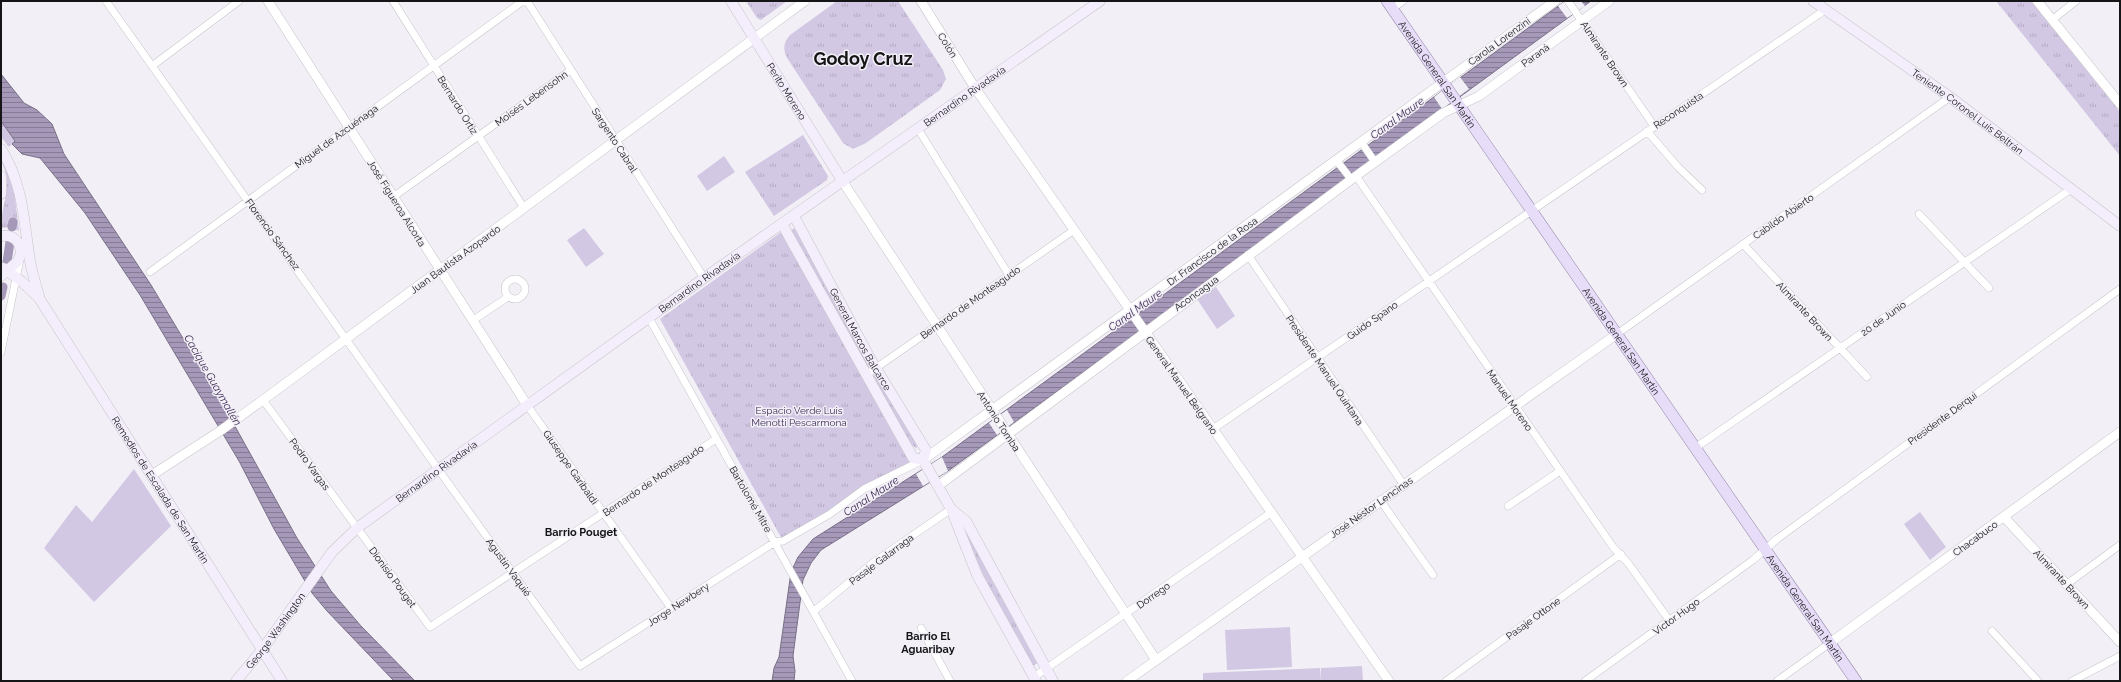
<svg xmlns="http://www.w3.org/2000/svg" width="2121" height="682" viewBox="0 0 2121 682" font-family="Raleway,sans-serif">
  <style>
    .grass { fill: url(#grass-tufts) }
    .garden { fill: #d3c8e4 }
    .water { fill: url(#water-rules); stroke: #7a7188 }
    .pier { fill: #f2f0f6 }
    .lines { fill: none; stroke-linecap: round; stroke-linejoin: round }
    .canal { stroke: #a598b8; stroke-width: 9 }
    .minor-casing { stroke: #c6c4c9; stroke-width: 8 }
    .tertiary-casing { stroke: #c6c4c9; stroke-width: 10 }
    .secondary-casing { stroke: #c6c4c9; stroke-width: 11 }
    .primary-casing { stroke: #9489a7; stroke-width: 12 }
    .minor { stroke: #fff; stroke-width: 7 }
    .tertiary { stroke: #fff; stroke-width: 9 }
    .secondary { stroke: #f4eefc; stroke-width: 10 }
    .primary { stroke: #e8ddf9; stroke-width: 11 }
    .labels { text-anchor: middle; stroke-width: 3; stroke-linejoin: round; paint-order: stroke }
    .street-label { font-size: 10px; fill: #151517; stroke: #f2f0f6 }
    .park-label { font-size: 10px; fill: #402c58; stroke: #f2f0f6 }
    .water-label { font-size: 11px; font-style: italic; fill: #3c2854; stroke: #f2f0f6 }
    .neighbourhood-label { font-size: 11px; font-weight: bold; fill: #151517; stroke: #f2f0f6 }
    .town-label { font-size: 18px; font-weight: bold; fill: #151517; stroke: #f2f0f6 }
  </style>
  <defs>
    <pattern id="grass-tufts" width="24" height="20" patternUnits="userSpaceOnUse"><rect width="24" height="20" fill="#d3c8e4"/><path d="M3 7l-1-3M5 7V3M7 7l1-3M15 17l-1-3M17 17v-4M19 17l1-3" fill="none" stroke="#b4abc3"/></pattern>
    <pattern id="water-rules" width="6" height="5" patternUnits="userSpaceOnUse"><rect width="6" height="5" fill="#a598b8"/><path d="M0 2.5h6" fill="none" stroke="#857b95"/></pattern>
  </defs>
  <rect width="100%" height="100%" fill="#f2f0f6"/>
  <path class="grass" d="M746,1H787L761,20L757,18Z
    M837,1H898L943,70L946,79L940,90L866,143L853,149L843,143L787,58C783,49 783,43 790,35Z
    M1996,1H2031L2120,112V156Z
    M1,121L15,141L9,147L1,137Z
    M803,135L828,176L827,180L774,216L745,172Z
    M3,160L14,190L19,231L15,229L16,222H11L10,227L1,228C1,204 14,184 1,161Z
    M795,228L869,366L866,368L791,230Z
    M781,232L912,467L891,476L783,541L660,319Z
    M875,375L916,443L917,449L912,445L872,377Z
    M965,530L1037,663L1033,666L984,577L964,531Z"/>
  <path class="garden" d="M724,156L735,172L707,191L697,176Z
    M584,228L604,254L586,267L567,240Z
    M1216,287L1235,316L1217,329L1197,299Z
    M134,469L171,526L94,602L44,548L76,505L92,522Z
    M1920,512L1946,547L1930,560L1904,524Z
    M1290,627L1292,667L1227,670L1225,630Z
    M1362,666L1363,681H1321V668Z
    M1320,668L1321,681H1203V673Z"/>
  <path class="water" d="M1565,1H1591L948,471L821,550L811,563L803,580L793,656L795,671L794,681H772L774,668L779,657L791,572L798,557L813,539L942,457Z
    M1,74L24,103L37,110L52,124L64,154L151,285L226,410L297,538L331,591L361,626L415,681H394L327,611L312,593L274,529L239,461L140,295L85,213L40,158L22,154L12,144L15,141L1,121Z"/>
  <path class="pier" d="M1565,1H1581L1585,6L1567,18L1558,6Z
    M1460,77L1469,89L1442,109L1434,97Z
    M1007,410L1014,422L997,435L989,423Z
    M942,457L948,471L923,486L916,474Z"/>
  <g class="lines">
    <path class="canal" d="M12,227L13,222
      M7,262L10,242
      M1,296L3,287"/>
    <defs>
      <path id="minor" d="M106,1L438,469L580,666L775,542L783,541L830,514L864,489L923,460
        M393,1L524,208
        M527,1L704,278
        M1568,1L1654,126
        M1392,9L1403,1
        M2052,20L2076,1
        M152,66L239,1
        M918,129L1009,275
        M1647,131L1678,167L1702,190
        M1361,142L1375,162
        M1336,160L1351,179
        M1356,176L1613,547L1628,563L1669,620
        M393,197L571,70
        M1919,214L1989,288
        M1743,244L1867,377
        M1248,255L1403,484
        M150,272L523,1
        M505 289a10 10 0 1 1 20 0a10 10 0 1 1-20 0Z
        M649,318L852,681
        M472,321L508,297
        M1617,334L1950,97
        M1,352L20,259
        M866,375L1074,230
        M263,400L430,627L716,439
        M527,405L671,608
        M1213,429L1825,10
        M1695,448L2071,189
        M1380,500L1433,575
        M1508,506L1560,471
        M2067,584L2120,545
        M814,611L874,562L951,509
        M921,628L950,681
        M1992,631L2038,681
        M1034,677L1272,512
        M1446,681L1621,554
        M1585,681L1753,560L1777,539L2120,289
        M1777,681L1830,643
        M2072,681L2120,656"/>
      <path id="tertiary" d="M268,1L527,405
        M921,1L975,88L1389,681
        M2037,1L2120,104
        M843,182L1156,660
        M923,460L1555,1
        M152,475L220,431L263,400L805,1
        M938,486L1356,176L1443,113L1479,96L1609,1
        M2004,517L2120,642
        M1830,643L2120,432
        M1127,681L1617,334"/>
      <g id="secondary">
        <path id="s1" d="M731,1L843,182"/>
        <path id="s2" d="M1813,1L1950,97L2120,226"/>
        <path d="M1,149C23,183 24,222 30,261C32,273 36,285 39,296"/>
        <path d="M1,176V194"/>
        <path id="s3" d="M794,216L871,360L926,450L923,460"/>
        <path d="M782,224L913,458L923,460L951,509L977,575L1036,681"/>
        <path d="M1,236C13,234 20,241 21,253L18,261L1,276"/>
        <path id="s4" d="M3,268L21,281L39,298L282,681"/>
        <path d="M951,509L966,521L1053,681"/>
        <path id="s5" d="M236,681L262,650L332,552L357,528L704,278L1100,1"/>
      </g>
      <g id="primary">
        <path id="s6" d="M1387,1L1856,681"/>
      </g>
    </defs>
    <use href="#minor" class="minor-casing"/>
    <use href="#tertiary" class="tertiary-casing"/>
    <use href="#secondary" class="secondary-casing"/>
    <use href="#primary" class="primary-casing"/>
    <use href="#minor" class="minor"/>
    <use href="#tertiary" class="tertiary"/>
    <use href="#secondary" class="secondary"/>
    <use href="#primary" class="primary"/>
  </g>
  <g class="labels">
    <g class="street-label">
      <text transform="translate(1499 41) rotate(-36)" y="4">Carola Lorenzini</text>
      <text transform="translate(948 45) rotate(58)" y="4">Colón</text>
      <text transform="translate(1605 54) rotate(56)" y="4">Almirante Brown</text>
      <text transform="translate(1535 55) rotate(-36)" y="4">Paraná</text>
      <text dy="4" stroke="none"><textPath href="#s6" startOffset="89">Avenida General San Martín</textPath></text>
      <text dy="4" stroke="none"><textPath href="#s1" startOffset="106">Perito Moreno</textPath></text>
      <text dy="4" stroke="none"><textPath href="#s5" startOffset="941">Bernardino Rivadavia</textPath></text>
      <text transform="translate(531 98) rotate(-36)" y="4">Moisés Lebensohn</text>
      <text transform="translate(458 105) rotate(58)" y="4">Bernardo Ortiz</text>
      <text transform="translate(1678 110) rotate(-34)" y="4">Reconquista</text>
      <text dy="4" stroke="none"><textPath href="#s2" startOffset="190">Teniente Coronel Luis Beltrán</textPath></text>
      <text transform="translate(336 136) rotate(-36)" y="4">Miguel de Azcuénaga</text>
      <text transform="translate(615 140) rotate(57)" y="4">Sargento Cabral</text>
      <text transform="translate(397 203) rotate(58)" y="4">José Figueroa Alcorta</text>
      <text transform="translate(1783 216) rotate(-35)" y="4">Cabildo Abierto</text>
      <text transform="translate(273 234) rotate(54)" y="4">Florencio Sánchez</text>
      <text transform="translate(1212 251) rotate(-36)" y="4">Dr. Francisco de la Rosa</text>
      <text transform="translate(455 259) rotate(-36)" y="4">Juan Bautista Azopardo</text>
      <text dy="4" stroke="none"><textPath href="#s5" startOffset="617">Bernardino Rivadavia</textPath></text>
      <text transform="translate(1196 293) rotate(-36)" y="4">Aconcagua</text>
      <text transform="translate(970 302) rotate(-35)" y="4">Bernardo de Monteagudo</text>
      <text transform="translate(1805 311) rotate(47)" y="4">Almirante Brown</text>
      <text transform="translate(1883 318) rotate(-35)" y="4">20 de Junio</text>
      <text transform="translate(1372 320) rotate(-35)" y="4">Guido Spano</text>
      <text dy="4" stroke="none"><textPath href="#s3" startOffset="140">General Marcos Balcarce</textPath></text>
      <text dy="4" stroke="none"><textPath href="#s6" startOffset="413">Avenida General San Martín</textPath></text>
      <text transform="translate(1325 370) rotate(56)" y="4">Presidente Manuel Quintana</text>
      <text transform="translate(1182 385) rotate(55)" y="4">General Manuel Belgrano</text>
      <text transform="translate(1510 400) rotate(55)" y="4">Manuel Moreno</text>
      <text transform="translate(1942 418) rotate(-36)" y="4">Presidente Derqui</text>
      <text transform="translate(999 421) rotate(57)" y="4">Antonio Tomba</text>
      <text transform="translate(310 464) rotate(54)" y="4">Pedro Vargas</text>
      <text transform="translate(571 467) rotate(55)" y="4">Giuseppe Garibaldi</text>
      <text dy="4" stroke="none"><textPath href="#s5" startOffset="293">Bernardino Rivadavia</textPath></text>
      <text transform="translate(653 480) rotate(-34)" y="4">Bernardo de Monteagudo</text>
      <text dy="4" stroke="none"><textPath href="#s4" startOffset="274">Remedios de Escalada de San Martín</textPath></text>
      <text transform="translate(751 499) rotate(60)" y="4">Bartolomé Mitre</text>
      <text transform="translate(1371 507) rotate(-35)" y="4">José Néstor Lencinas</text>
      <text transform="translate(1975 538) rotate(-36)" y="4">Chacabuco</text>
      <text transform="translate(881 559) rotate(-37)" y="4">Pasaje Galarraga</text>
      <text transform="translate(509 567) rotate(54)" y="4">Agustín Vaquié</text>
      <text transform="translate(393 577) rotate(54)" y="4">Dionisio Pouget</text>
      <text transform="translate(2062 579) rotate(47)" y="4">Almirante Brown</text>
      <text transform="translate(1153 595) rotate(-35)" y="4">Dorrego</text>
      <text transform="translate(678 604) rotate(-33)" y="4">Jorge Newbery</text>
      <text dy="4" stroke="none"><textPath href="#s6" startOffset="737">Avenida General San Martín</textPath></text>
      <text transform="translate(1676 616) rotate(-36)" y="4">Victor Hugo</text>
      <text transform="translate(1533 618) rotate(-36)" y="4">Pasaje Ottone</text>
      <text dy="4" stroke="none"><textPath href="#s5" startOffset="64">George Washington</textPath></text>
    </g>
    <g class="park-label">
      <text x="799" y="414">Espacio Verde Luis<tspan x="799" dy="12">Menotti Pescarmona</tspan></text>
    </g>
    <g class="water-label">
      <text transform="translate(1397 118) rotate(-36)" y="4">Canal Maure</text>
      <text transform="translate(1135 310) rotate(-36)" y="4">Canal Maure</text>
      <text transform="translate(213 380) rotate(60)" y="4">Cacique Guaymallén</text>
      <text transform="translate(871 496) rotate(-33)" y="4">Canal Maure</text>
    </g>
    <g class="neighbourhood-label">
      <text x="581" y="536">Barrio Pouget</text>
      <text x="928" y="640">Barrio El<tspan x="928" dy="13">Aguaribay</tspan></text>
    </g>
    <g class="town-label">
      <text x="863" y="65">Godoy Cruz</text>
    </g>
  </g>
  <rect width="2121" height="682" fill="none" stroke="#151517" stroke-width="4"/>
</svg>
